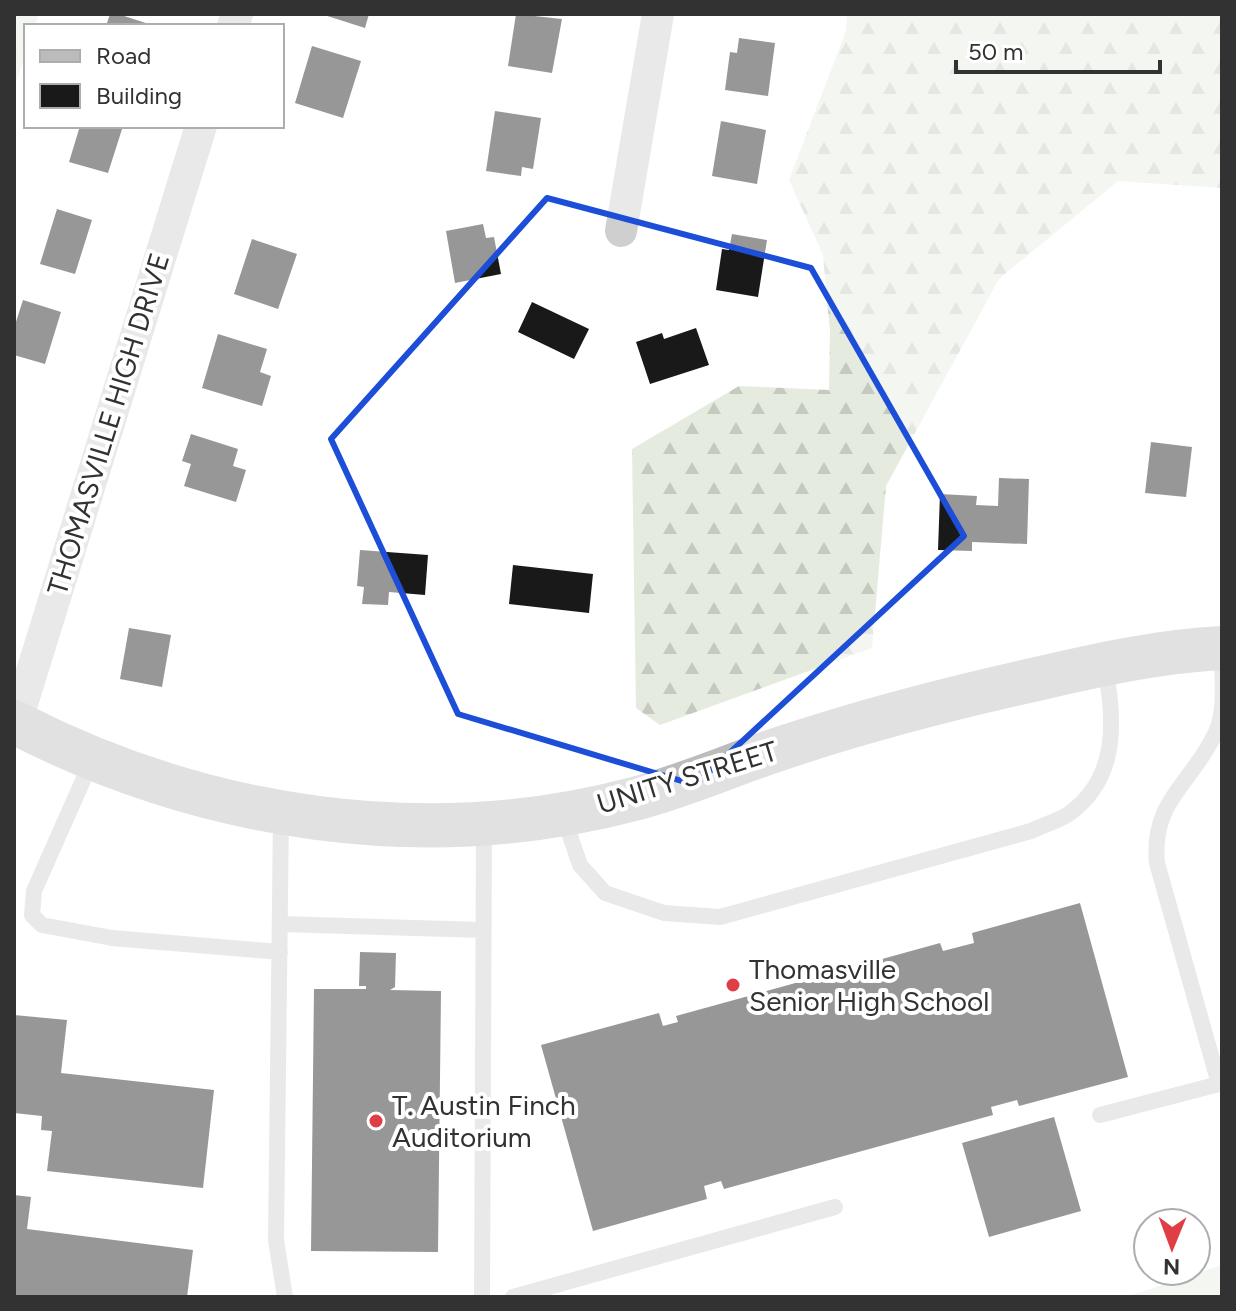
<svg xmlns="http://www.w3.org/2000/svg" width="1236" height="1311" viewBox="0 0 1236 1311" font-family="Figtree,sans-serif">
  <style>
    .forest { fill: url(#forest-firs) }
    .park { fill: #e5ebdf }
    .building { fill: #191919 }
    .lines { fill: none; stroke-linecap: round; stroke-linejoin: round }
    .lane { stroke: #cfcfcf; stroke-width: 16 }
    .street { stroke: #cfcfcf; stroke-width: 32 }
    .secondary { stroke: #bcbcbc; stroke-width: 44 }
    .marked { fill: none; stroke: #1d4ed8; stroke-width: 6; stroke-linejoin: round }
    .poi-dot { fill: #df3f44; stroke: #fff; stroke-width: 3 }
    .labels { text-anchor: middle; stroke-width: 8; stroke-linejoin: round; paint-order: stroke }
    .street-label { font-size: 28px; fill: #323232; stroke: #fff }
    .poi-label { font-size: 28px; fill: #323232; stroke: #fff; text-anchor: start }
  </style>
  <defs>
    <pattern id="forest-firs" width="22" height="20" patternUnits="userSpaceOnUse" patternTransform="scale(2)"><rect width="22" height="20" fill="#e5ebdf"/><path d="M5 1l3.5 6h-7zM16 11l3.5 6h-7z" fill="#c5cac0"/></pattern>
  </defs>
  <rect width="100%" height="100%" fill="#fff"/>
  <path class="forest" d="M14,14H39L35,26H26V53L14,88Z
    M847,14H1222V188L1118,181L999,279L886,486L872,648L660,725L636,708L632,449L739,386L829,390L830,332L823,255L789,180L846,31Z"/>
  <path class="park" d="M1222,1265V1297H1126Z"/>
  <path class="building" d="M110,14H118L155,26H106Z
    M321,14H369L365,28Z
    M516,14L562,19L552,73L508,66Z
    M739,38L775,43L768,96L725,90L730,52L737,53Z
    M312,46L361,61L343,118L295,103Z
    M495,111L541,118L533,169L522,167L521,176L486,171Z
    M721,121L766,130L757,184L712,176Z
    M80,126H123L108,173L69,162Z
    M57,209L92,220L75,274L40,264Z
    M483,224L486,238L494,237L501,274L455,283L446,231Z
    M732,234L767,240L758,297L716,290L722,249L729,250Z
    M252,239L297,254L278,309L234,294Z
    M23,300L61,312L45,364L14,355V328Z
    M532,302L589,329L574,359L518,332Z
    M696,328L709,365L650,384L636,342L662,333L664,339Z
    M218,334L267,349L260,372L271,376L262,406L202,388Z
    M191,434L238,449L233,466L246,470L236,502L184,486L191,464L182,461Z
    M1151,442L1192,447L1186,497L1145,493Z
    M999,478L1029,479L1027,544L972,542V551L938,550L940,494L977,496L976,505L998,506Z
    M360,550L428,555L425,595L389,592L388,605L362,604L364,587L357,586Z
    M513,565L593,574L589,613L509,604Z
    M129,628L171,635L162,687L120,679Z
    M1080,903L1128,1077L1019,1106L1017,1100L991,1107L993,1115L724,1189L721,1181L704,1186L707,1199L593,1231L541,1045L659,1013L663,1026L678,1022L676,1016L940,943L943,951L974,943L972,933Z
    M360,952L396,953L395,987L390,990L441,991L438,1252L311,1251L314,989H366V986H359Z
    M14,1015L67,1020L61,1073L214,1090L203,1188L47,1171L52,1131L41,1130L42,1116L14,1113Z
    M1054,1117L1081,1211L989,1237L962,1143Z
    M14,1195L31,1197L27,1229L193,1250L187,1297H15Z"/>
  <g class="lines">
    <path class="lane" d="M92,760L34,891L32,915L42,925L112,938L280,952
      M281,815L276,1240L285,1297
      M563,815L580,865L605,893L664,913L720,917L1031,831C1043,825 1059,821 1070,813C1120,776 1114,719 1105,665
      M280,924L483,930
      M1100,1115L1219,1084L1157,863C1151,800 1192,784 1216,732C1226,711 1222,676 1222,653
      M482,1297L484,827
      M513,1297L835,1207"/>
    <path class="street" d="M233,26L237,14
      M621,231L658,14
      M16,723L201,126"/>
    <path class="secondary" d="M14,722C204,820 425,854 634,799C684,786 733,764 782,748C866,720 951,698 1037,679C1097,665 1160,651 1222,648"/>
  </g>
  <path d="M0 0H1236V1311H0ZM547,198L811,268L964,536L695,785L458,714L331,439Z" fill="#fff" fill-opacity=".55" fill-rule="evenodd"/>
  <path class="marked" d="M547,198L811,268L964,536L695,785L458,714L331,439Z"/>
  <g class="poi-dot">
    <circle cx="733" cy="985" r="8"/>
    <circle cx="376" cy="1121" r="8"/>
  </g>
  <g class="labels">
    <g class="street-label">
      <text transform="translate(108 424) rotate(-73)" y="10">THOMASVILLE HIGH DRIVE</text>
      <text transform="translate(687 777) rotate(-17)" y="10">UNITY STREET</text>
    </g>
    <g class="poi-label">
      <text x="749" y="979">Thomasville<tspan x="749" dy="32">Senior High School</tspan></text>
      <text x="392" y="1115">T. Austin Finch<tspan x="392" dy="32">Auditorium</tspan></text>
    </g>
  </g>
  <rect width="1236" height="1311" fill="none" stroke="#323232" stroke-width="32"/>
  <rect x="24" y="24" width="260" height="104" fill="#ffffff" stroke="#adadad" stroke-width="2"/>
  <rect x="40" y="50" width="40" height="12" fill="#bcbcbc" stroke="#adadad" stroke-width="2"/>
  <text x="96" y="64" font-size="24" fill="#323232">Road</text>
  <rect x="40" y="84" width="40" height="24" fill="#191919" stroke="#adadad" stroke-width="2"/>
  <text x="96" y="104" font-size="24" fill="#323232">Building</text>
  <g transform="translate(1172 1247) rotate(181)"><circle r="38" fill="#ffffff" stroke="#adadad" stroke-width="2"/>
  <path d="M0-6L14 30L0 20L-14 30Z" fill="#df3f44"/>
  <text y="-12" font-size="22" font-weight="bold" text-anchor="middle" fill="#323232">N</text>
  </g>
  <path d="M956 60v12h204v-12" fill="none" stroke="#323232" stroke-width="4"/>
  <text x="968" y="60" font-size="24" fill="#323232" stroke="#ffffff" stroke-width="6" paint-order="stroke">50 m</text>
</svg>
